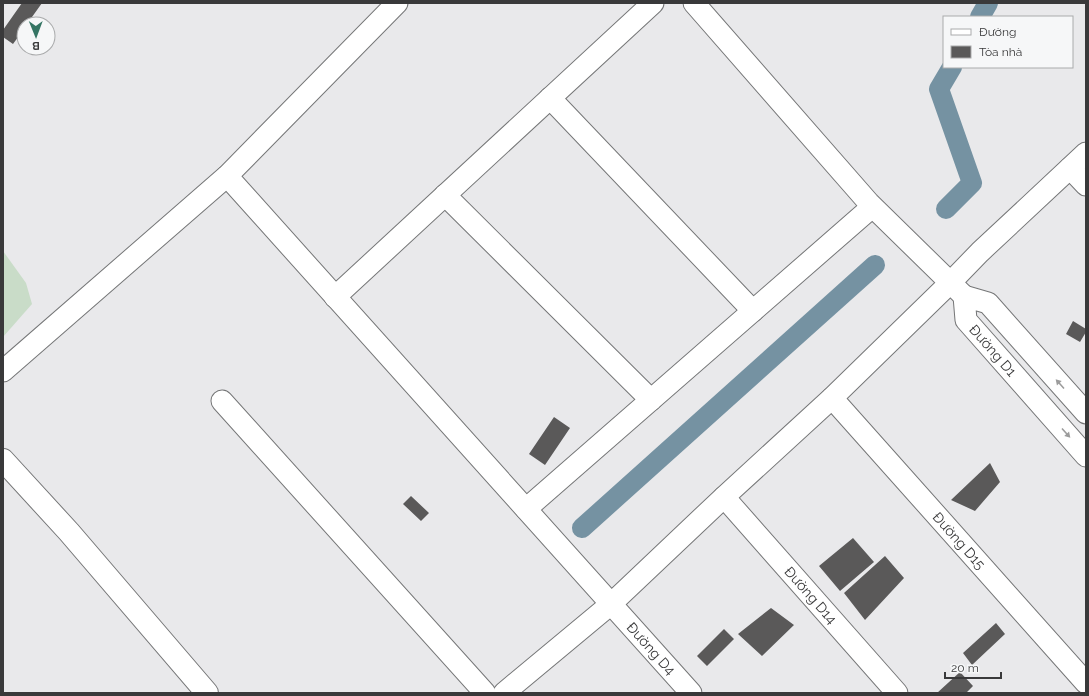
<svg xmlns="http://www.w3.org/2000/svg" width="1089" height="696" viewBox="0 0 1089 696" font-family="Raleway,sans-serif">
  <style>
    .green { fill: #c9dcc8 }
    .lines { fill: none; stroke-linecap: round; stroke-linejoin: round }
    .canal { stroke: #7592a2; stroke-width: 20 }
    .building { fill: #5a5959 }
    .street-casing { stroke: #757677; stroke-width: 23 }
    .secondary-casing { stroke: #757677; stroke-width: 24 }
    .street { stroke: #fff; stroke-width: 21 }
    .secondary { stroke: #fff; stroke-width: 22 }
    .oneway { fill: #9c9c9c }
    .labels { text-anchor: middle; stroke-width: 4; stroke-linejoin: round; paint-order: stroke }
    .street-label { font-size: 14px; fill: #39393a; stroke: #f6f7f8 }
  </style>
  <rect width="100%" height="100%" fill="#e9e9eb"/>
  <path class="green" d="M3,251L26,283L32,304L3,337Z"/>
  <g class="lines">
    <path class="canal" d="M980,17L988,3
      M946,209L972,183L939,89L952,67
      M582,528L875,265"/>
  </g>
  <path class="building" d="M22,3H42L27,24H24V29L13,44L3,37V30Z
    M1073,321L1086,329V332L1080,342L1066,334Z
    M554,417L570,428L545,465L529,454Z
    M990,463L1000,482L975,511L951,500Z
    M411,496L429,513L421,521L403,504Z
    M853,538L874,562L840,591L819,566Z
    M885,556L904,578L865,620L844,593Z
    M771,608L794,625L762,656L738,634Z
    M996,623L1005,634L972,665L963,653Z
    M724,629L734,639L707,666L697,656Z
    M960,672L973,686L966,693H937Z"/>
  <g class="lines">
    <defs>
      <g id="street">
        <path d="M694,3L869,203L964,296"/>
        <path d="M550,98L753,311"/>
        <path d="M1070,168L1086,185"/>
        <path id="s1" d="M227,176L691,693"/>
        <path d="M445,195L651,400"/>
        <path d="M335,297L653,3"/>
        <path d="M3,371L227,176L397,3"/>
        <path id="s2" d="M832,398L1086,683"/>
        <path d="M222,401L485,693"/>
        <path id="s3" d="M1086,413L988,303L964,296L966,320L1086,456"/>
        <path id="s4" d="M724,497L897,693"/>
        <path d="M526,509L872,207"/>
        <path d="M504,693L611,604L724,497L832,398L950,283L980,252L1086,153"/>
      </g>
      <path id="secondary" d="M3,460L69,532L207,693"/>
    </defs>
    <use href="#street" class="street-casing"/>
    <use href="#secondary" class="secondary-casing"/>
    <use href="#street" class="street"/>
    <use href="#secondary" class="secondary"/>
  </g>
  <defs><path id="oneway-solid" d="M-6-.8H1V-3.2L6.5 0L1 3.2V.8H-6Z"/></defs>
  <g class="oneway">
    <use href="#oneway-solid" transform="translate(1060 384) rotate(-132)"/>
    <use href="#oneway-solid" transform="translate(1066 433) rotate(48)"/>
  </g>
  <g class="labels">
    <g class="street-label">
      <text dy="5" stroke="none"><textPath href="#s3" startOffset="237">Đường D1</textPath></text>
      <text dy="5" stroke="none"><textPath href="#s2" startOffset="191">Đường D15</textPath></text>
      <text dy="5" stroke="none"><textPath href="#s4" startOffset="131">Đường D14</textPath></text>
      <text dy="5" stroke="none"><textPath href="#s1" startOffset="635">Đường D4</textPath></text>
    </g>
  </g>
  <rect width="1089" height="696" fill="none" stroke="#39393a" stroke-width="8"/>
  <rect x="943" y="16" width="130" height="52" fill="#f6f7f8" stroke="#aaabac"/>
  <rect x="951" y="29" width="20" height="6" fill="#ffffff" stroke="#aaabac"/>
  <text x="979" y="36" font-size="12" fill="#39393a">Đường</text>
  <rect x="951" y="46" width="20" height="12" fill="#5a5959" stroke="#aaabac"/>
  <text x="979" y="56" font-size="12" fill="#39393a">Tòa nhà</text>
  <g transform="translate(36 36) rotate(179)"><circle r="19" fill="#f6f7f8" stroke="#aaabac"/>
  <path d="M0-3L7 15L0 10L-7 15Z" fill="#357564"/>
  <text y="-6" font-size="11" font-weight="bold" text-anchor="middle" fill="#39393a">B</text>
  </g>
  <path d="M945 672v6h56v-6" fill="none" stroke="#39393a" stroke-width="2"/>
  <text x="951" y="672" font-size="12" fill="#39393a" stroke="#f6f7f8" stroke-width="3" paint-order="stroke">20 m</text>
</svg>
